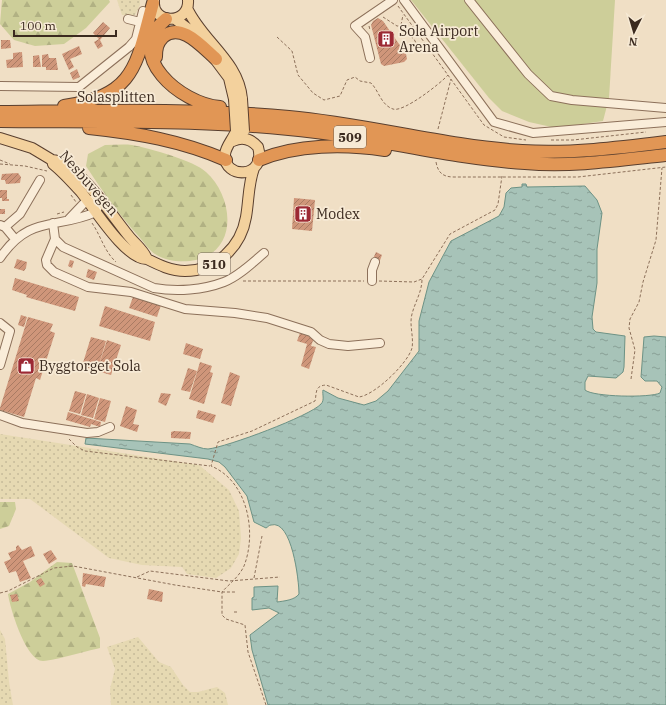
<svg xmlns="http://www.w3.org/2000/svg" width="666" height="705" viewBox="0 0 666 705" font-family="'IBM Plex Serif',serif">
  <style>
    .farmland { fill: url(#farmland-dots) }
    .grass { fill: #cdce99 }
    .forest { fill: url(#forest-firs) }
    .water { fill: url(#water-ripples); stroke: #6d9285 }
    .building { fill: url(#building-hatch) }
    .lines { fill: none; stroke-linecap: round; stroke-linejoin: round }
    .minor-casing { stroke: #8c705a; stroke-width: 10 }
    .major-casing { stroke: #593f2f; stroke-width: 12 }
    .highway-casing { stroke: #593f2f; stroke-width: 14 }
    .path { stroke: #8c705a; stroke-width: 1; stroke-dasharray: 3 2; stroke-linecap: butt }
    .minor { stroke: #faedd9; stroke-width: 8 }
    .major { stroke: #f3d19d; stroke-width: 10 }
    .highway { stroke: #e19655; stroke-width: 12 }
    .major-bridge-casing { stroke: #593f2f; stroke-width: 12; stroke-linecap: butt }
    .major-bridge { stroke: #f3d19d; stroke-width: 10 }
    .labels { text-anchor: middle; stroke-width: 3.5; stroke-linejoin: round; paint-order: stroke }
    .shield { fill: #f7ead5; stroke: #736456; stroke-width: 1 }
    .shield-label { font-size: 13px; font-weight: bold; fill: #3b2a1f }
    .poi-label { font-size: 14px; fill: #3b2a1f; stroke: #f7ead5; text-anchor: start }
    .street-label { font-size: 14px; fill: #3b2a1f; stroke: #f7ead5 }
  </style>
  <defs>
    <pattern id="farmland-dots" width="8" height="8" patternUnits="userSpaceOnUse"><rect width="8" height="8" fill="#e6d9b2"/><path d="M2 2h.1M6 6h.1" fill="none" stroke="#c6ba99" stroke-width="1.8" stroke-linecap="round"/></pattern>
    <pattern id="forest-firs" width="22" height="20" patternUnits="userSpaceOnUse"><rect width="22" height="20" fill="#cdce99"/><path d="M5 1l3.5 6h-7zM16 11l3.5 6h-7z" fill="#b1b183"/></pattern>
    <pattern id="water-ripples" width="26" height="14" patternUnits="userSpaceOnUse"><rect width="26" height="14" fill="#a7c3b8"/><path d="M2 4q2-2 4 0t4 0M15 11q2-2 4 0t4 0" fill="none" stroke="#899f95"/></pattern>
    <pattern id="building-hatch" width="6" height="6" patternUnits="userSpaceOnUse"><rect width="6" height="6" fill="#cf967a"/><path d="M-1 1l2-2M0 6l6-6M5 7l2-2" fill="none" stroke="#a97b63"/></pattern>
  </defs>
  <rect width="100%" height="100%" fill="#f0dfc5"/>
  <path class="farmland" d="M117,0H140V5L135,15H122Z
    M0,434L199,465L229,490L239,511L241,538L239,554L231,568L216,578L187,574L182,567L142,565L109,558L30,499H0Z
    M0,630L5,639L9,682L13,705H0Z
    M138,637L159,662L171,667L183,685L190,692H198L217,687L225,693L228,705H111L110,689L115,669L107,647Z"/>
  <path class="grass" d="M411,0H615L609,98L603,121L556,128L529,122L502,111L489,98Z"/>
  <path class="forest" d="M2,0H109L110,2L86,28L64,44L35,46L14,40L0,24Z
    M105,145C114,145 124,144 132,145C149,148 195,161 206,172C235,198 239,255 190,261C178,262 166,261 155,254C150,251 145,244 141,239C120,216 103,192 86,166L88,154Z
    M0,502H15L16,509L9,526L0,529Z
    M57,562L72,563L100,638V648C85,651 57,660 43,661C26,661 10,608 8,594L30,582Z"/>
  <path class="water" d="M522,184H526L527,187L585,186L597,200L602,213L597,249V283L592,317L593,329L596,332L625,336L624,367L623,372L616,378L588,376L585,382V390C593,397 650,398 660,393L662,387L657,381H645L641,377L644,337L654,336L666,337V705H268L252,650L250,635L279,613L269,608L252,610V598L254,597V587L278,586L277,602C284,601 295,600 299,594C299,581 292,519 271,525C269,525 268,527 266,528L254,522L247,496L225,467L219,462L208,459L85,444L86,438L190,444C196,446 202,449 208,449C227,447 310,416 321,404C325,400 322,394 323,390L338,398L364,405L376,401L388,391L419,351V321L429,282L451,241L499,216L504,207L506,193L511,188L522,187Z"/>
  <path class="building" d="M378,18L383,21L406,54L407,59L404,62L384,66L381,64L371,25L373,21Z
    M103,22L110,28L100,40L103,46L98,49L94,42L99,39L93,33Z
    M1,40H10L11,48L1,49Z
    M79,46L82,54L70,59L74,67L69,70L65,61L68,59L65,61L62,54Z
    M22,52L23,67L7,68L6,60L13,59V53Z
    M48,54L49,58H56L58,70H46V67H42V55Z
    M39,55L41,67H33V56Z
    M77,69L80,77L73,80L70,73Z
    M18,173L21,177L20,183L6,184L5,180H1L2,174Z
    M0,190H7V199H9V201H2V198H0Z
    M294,198L315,200L312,231L292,229Z
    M0,209H5V214H0Z
    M376,252L382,255L379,263L373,259Z
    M17,259L27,262L26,268L24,271L14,268Z
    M70,260L74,261L72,268L68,266Z
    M88,269L97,272L94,280L86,277Z
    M15,278L79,297L75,311L26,297L27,295L12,290Z
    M133,297L161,305L157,317L129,308Z
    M105,306L155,322L150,341L99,326Z
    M21,315L27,317L24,327L18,325Z
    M28,317L53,324L50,331L55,333L40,380L36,378L24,417L0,410V408Z
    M300,333L314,338L311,346L316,347L309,369L301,366L307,344L297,341Z
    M91,337L106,341L97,371L82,366Z
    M107,340L121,345L111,375L97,371Z
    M186,343L203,349L200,359L183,354Z
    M200,362L212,366L210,372L213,373L204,404L189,399Z
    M188,368L197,371L190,392L181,390Z
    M230,372L240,376L231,406L221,403Z
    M75,391L86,394L80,414L69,411Z
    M161,393L171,394L166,406L158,402Z
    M87,394L99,398L93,418L81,415Z
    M100,398L111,401L105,422L94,419Z
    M126,406L137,410L133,424L139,425L137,432L120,426Z
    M198,410L216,415L213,423L196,418Z
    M68,412L101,422L100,427L91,424L90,427L66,420Z
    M174,431L191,432L190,439L171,438V432Z
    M18,545L22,550L31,546L35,556L23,561L31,578L20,582L16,571L9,573L4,562L11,559L8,553L16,550V547Z
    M51,550L57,559L49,564L43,554Z
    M83,573L106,577L104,587L86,584L85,587L82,586Z
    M41,578L45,584L40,587L36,581Z
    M149,589L163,592L162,602L147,599Z
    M17,594L19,601L12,602L10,595Z"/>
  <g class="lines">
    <defs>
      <path id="minor" d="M404,0L494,122L533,133L666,122
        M469,0L528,74L551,96L572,100L666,108
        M128,19L140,22
        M370,58L365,37L355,26L393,0
        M0,86L79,87L129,47L136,39L143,11
        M53,223L55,239L63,247L154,288C177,292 203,290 224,282C239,276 252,263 264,253
        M0,225L5,227L15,239
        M5,227L20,214L40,180
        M55,239L46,260L47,265L54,272L88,287L131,292L185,309L235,313L267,318L311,332L320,340L329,344L348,346L380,343
        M0,258C30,214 56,230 96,212L101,200H87L69,219
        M372,281V270L375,262
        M0,323L10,331L0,365
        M0,415L22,423L87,433L98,432L110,427"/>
      <path id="major" d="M154,0C151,25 190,25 188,0
        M187,8C202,41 239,61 242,99
        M175,19L194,33L201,41
        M211,54L229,78L234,99
        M0,138L32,148L52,160L53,164C63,172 72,182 81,192C94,208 126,260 147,259
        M233,141C243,136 251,139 258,147C267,179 223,180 225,154C226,146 233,139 236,131
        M52,160C77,161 113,217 128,235C134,243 144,250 147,259C159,265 171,271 185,271C216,271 241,247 246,217C249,200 248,185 254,168"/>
      <path id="highway" d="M166,19C122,55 181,104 220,107
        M156,57C156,49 157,43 163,37C181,21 203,48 216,59
        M64,106C137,95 136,64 153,3
        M0,112C96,111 193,108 289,117C367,124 444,146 522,151C570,154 618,148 666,142
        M0,121C105,122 211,119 316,132C386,140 455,159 525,163C572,167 619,160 666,155
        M89,128C137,133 182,141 226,160
        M259,160C297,144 345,144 385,150"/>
    </defs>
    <use href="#minor" class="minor-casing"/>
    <use href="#major" class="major-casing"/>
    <use href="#highway" class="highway-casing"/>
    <path class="path" d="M398,6L484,125L504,137L526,140
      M383,17L397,26H401L404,31L414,39L419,49H429
      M401,25L403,15
      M369,26L370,30
      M277,37L292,51L298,75L313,93L324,100L340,96L347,80L355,77L360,81L371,83C379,91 381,105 393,109C403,113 441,83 448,75
      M438,129L451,79
      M551,140H573L646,132
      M0,160L10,164
      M436,162C438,173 443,177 454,177H578L666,167
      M0,164L25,166L47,171
      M71,195L76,202
      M57,214L64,212
      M92,223C101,236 104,251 116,262
      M243,281H364
      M379,281L414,282L422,279L450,234L495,210L498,204L502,176
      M631,379L635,350L629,328L630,319L639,302L643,282L656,240L662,168
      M69,439L77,447L85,451L210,466
      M137,577L150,571L229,581L280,577
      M254,578L262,536
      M0,593L8,591L54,568L73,566L175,585L222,592H235
      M234,612H238
      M266,705L248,652L245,625L226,619L222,615V592C229,584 239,577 244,566C257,533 248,481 211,466L218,442L252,431L315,401C317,393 314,386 326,385L359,397C375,395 408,363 412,348C414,337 409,325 412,314C415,302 422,292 422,279"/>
    <use href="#minor" class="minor"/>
    <use href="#major" class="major"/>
    <use href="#highway" class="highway"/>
    <defs>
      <path id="major-bridge" d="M234,99L236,131
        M242,99L244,131"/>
    </defs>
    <use href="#major-bridge" class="major-bridge-casing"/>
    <use href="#major-bridge" class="major-bridge"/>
  </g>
  <defs>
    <symbol id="building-square" viewBox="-11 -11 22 22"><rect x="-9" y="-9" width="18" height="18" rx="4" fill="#9c2934" stroke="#f7ead5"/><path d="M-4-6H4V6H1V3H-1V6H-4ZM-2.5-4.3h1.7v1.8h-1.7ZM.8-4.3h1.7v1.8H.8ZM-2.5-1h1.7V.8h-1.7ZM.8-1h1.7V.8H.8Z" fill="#fff"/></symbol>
    <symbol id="shop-square" viewBox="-11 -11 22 22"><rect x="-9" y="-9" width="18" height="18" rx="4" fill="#9c2934" stroke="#f7ead5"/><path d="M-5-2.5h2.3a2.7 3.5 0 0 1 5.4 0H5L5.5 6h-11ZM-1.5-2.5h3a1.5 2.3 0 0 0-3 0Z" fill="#fff"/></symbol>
  </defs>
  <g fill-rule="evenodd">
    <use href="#building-square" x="376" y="29" width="20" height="20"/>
    <use href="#building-square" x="293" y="204" width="20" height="20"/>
    <use href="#shop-square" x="16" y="356" width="20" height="20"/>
  </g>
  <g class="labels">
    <g class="shield">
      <rect x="334" y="126" width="32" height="22" rx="3"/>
      <rect x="198" y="253" width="32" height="22" rx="3"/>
    </g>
    <g class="shield-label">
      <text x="350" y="142">509</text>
      <text x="214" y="269">510</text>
    </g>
    <g class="poi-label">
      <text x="399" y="36">Sola Airport<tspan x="399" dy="16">Arena</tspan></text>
      <text x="316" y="219">Modex</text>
      <text x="39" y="371">Byggtorget Sola</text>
    </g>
    <g class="street-label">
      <text x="116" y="102">Solasplitten</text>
      <text transform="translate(89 183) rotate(49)" y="5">Nesbuvegen</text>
    </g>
  </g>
  <g transform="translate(634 32) rotate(185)" stroke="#f7ead5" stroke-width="3" paint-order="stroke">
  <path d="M0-3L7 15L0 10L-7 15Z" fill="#3b2a1f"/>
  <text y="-6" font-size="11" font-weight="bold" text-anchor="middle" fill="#3b2a1f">N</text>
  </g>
  <path d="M14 30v6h102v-6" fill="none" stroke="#3b2a1f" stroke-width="2"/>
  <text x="20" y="30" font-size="12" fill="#3b2a1f" stroke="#f7ead5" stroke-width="3" paint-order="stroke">100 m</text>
</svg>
